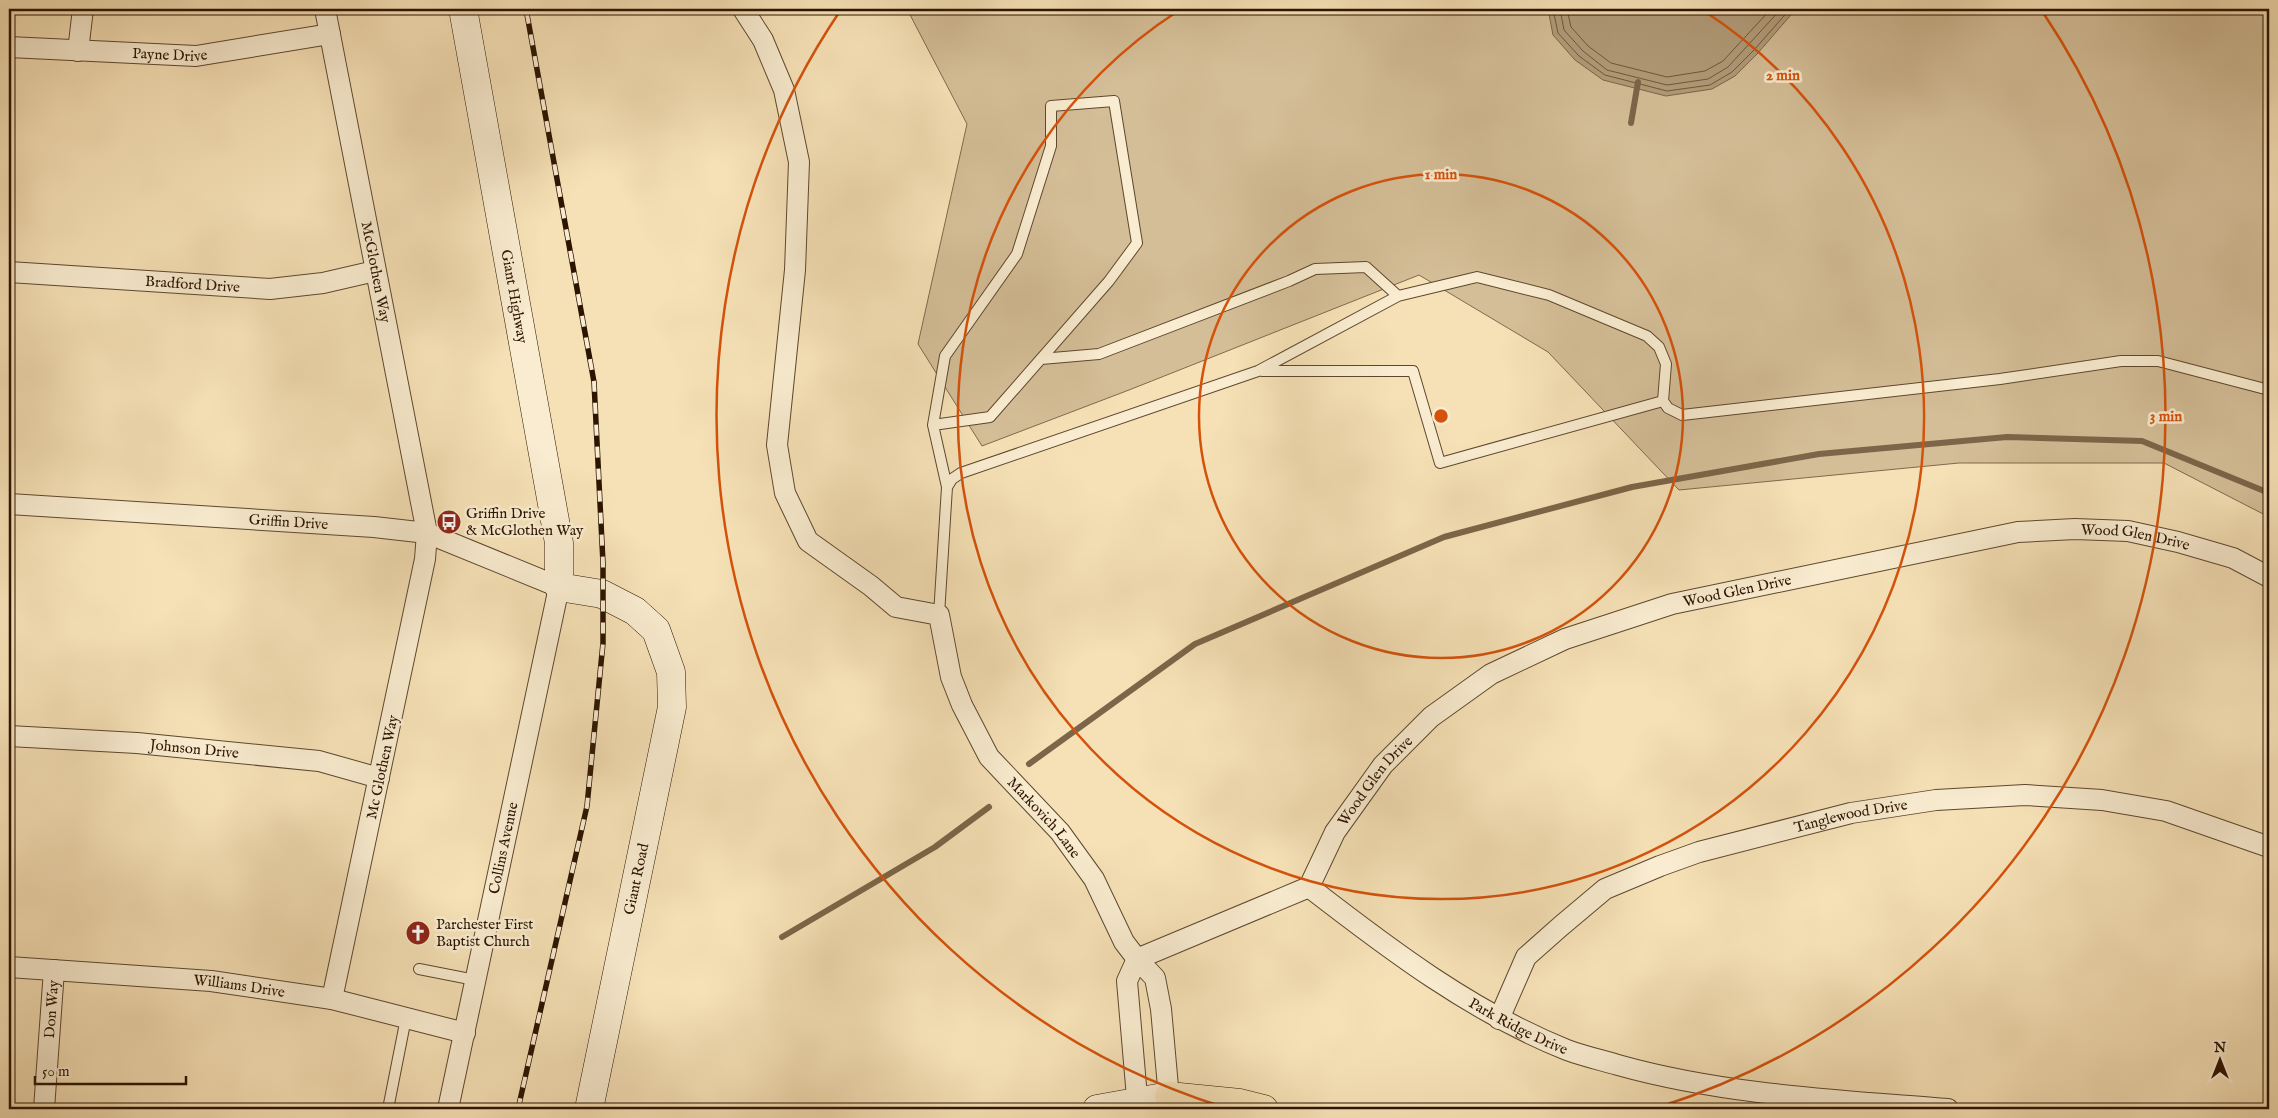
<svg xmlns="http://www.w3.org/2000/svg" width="2278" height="1118" viewBox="0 0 2278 1118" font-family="'IM FELL English',serif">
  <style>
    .green { fill: #d4be97; stroke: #80694c }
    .water { fill: #b19b78; stroke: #7c6548 }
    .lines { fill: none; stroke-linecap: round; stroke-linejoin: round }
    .shore { stroke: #6e583c; stroke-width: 1 }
    .stream { stroke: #7c6548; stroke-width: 6 }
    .lane-casing { stroke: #5e472e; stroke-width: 12 }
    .street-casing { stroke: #5e472e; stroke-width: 22 }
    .secondary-casing { stroke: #2c1401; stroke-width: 29 }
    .highway-casing { stroke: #2c1401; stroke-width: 29 }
    .lane { stroke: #f9ecd0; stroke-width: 10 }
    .street { stroke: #f9ecd0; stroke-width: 20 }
    .secondary { stroke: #f9ecd0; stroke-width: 28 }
    .highway { stroke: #f6e1b6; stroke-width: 28 }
    .rail-casing { stroke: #2c1401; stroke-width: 5.5 }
    .rail { stroke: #f9ecd0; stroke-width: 4; stroke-dasharray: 11; stroke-linecap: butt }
    .ring { fill: none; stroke: #d5520b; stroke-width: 2.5 }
    .labels { text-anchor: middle; stroke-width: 5; stroke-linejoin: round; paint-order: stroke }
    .street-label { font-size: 15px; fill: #2c1401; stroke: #f9ecd0 }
    .poi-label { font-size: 15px; fill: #2c1401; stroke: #f9ecd0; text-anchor: start }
    .centre { fill: #d5520b; stroke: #f9ecd0; stroke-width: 2.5 }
    .ring-label { font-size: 15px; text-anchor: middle; font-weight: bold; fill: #d5520b; stroke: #f9ecd0; stroke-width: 5; stroke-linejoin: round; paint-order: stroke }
  </style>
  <rect width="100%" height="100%" fill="#f6e1b6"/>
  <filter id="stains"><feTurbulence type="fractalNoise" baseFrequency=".004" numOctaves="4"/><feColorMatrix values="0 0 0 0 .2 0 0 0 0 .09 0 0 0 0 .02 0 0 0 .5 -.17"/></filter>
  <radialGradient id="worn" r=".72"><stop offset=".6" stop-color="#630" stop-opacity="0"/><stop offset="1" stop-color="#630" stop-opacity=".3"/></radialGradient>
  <path class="green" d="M907,9H2269V517L2164,463H1959L1679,490L1548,352L1419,275L1129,390L982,446L918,344L967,124Z"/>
  <path class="water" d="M1548,9H1796L1758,53L1735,76L1712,89L1666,96L1603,80L1575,60L1553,35Z"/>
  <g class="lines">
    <path class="shore" d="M1553,9L1558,33L1579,56L1605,75L1667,91L1710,85L1732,72L1754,50L1790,9
      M1560,9L1564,30L1583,51L1607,70L1667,85L1708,79L1728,67L1781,9
      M1567,9L1571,27L1588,46L1611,63L1667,77L1705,71L1723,61L1771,9"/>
    <path class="stream" d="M1631,123L1638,82
      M1029,764L1195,644L1444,537L1632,487L1819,454L2007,437L2142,441L2269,493
      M782,937L935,847L989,807"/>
    <defs>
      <path id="lane" d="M1041,359L1099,354L1289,281L1315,269L1366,267L1398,296
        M1262,371H1413L1440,463L1663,401
        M933,425L990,417L1109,281L1137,243L1114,101L1051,106V146L1017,254L945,356L933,425L947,487
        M939,615L947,487L952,479L961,473L1258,371L1398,296L1477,277L1549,295L1647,336L1659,347L1666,364L1663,401L1668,408L1682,415L2000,379L2121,361H2158L2269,390
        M419,969L475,980
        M388,1109L406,1018"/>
      <g id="street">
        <path id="s1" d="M325,9L427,533L425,559L332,999"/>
        <path id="s2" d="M743,9L763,40L784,90L799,162L795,270L777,445L785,493L808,541L871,586L896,607L939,615L951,677L962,705L989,757L1060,832L1094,879L1124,942L1137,959L1155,978L1161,1009L1170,1109"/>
        <path id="s3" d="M9,47L196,56L330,34"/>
        <path d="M78,51L83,9"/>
        <path id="s4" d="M9,272L270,289L323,283L375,271"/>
        <path id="s5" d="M9,504L374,527L427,533L559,587L448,1109"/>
        <path id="s6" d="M9,736L137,743L319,761L379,778"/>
        <path id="s7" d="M1309,887L1335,832L1383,765L1431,717L1491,674L1565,639L1672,604L2018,532L2075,529L2128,531L2178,542L2233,558L2269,577"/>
        <path id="s8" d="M1309,887C1389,949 1472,1012 1567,1050C1583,1056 1601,1060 1618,1065C1725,1095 1837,1100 1948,1109"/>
        <path d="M1137,959L1309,887"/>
        <path d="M1137,959L1127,981L1138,1109"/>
        <path id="s9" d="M9,967L211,981L332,999L465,1033"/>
        <path id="s10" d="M1499,1019L1526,957L1561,926L1605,889L1660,866L1699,852L1851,813L1936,800L2025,795L2102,800L2166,811L2269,847"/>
        <path id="s11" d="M44,1109L54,970"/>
      </g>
      <g id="secondary">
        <path id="s12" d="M463,9L559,543V587"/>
        <path d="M559,587L602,594L635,611L656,630L671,672L672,707L589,1109"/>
        <path d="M1097,1109L1169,1096"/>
      </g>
      <path id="highway" d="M1169,1096L1240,1103L1264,1109"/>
    </defs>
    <use href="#lane" class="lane-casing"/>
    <use href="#street" class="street-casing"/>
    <use href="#secondary" class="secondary-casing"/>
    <use href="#highway" class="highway-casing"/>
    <use href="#lane" class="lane"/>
    <use href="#street" class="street"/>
    <use href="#secondary" class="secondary"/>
    <use href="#highway" class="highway"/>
    <defs>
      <path id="rail" d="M518,1109L587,806L603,643V563L594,382L526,9"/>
    </defs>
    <use href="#rail" class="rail-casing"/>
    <use href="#rail" class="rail"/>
  </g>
  <g class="ring">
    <circle cx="1441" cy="416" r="242"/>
    <path d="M1704 11A483 483 0 1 1 1178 11"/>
    <path d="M1223 1107A725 725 0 0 1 840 11M2042 11A725 725 0 0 1 1659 1107"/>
  </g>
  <defs>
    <symbol id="bus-disc" viewBox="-11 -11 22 22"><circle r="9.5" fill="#8f2418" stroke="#f9ecd0"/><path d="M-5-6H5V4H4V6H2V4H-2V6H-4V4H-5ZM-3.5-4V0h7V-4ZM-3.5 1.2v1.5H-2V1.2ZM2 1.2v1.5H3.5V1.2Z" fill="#fff"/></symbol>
    <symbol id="church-disc" viewBox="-11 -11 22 22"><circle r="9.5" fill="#8f2418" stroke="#f9ecd0"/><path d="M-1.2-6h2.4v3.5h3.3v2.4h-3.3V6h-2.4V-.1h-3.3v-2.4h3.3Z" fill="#fff"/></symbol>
  </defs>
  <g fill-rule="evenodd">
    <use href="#bus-disc" x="435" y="508" width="28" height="28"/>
    <use href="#church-disc" x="404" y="919" width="28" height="28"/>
  </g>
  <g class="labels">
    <g class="street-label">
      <text dy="5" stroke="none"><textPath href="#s3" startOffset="161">Payne Drive</textPath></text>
      <text dy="5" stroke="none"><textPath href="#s1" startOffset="268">McGlothen Way</textPath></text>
      <text dy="5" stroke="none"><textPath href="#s4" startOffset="184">Bradford Drive</textPath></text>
      <text dy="5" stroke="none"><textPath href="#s12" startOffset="292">Giant Highway</textPath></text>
      <text dy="5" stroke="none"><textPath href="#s5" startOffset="280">Griffin Drive</textPath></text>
      <text dy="5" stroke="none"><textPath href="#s7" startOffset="951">Wood Glen Drive</textPath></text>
      <text dy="5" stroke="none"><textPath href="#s7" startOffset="546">Wood Glen Drive</textPath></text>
      <text dy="5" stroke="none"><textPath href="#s6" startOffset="186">Johnson Drive</textPath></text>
      <text transform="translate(382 767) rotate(-78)" y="5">Mc Glothen Way</text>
      <text dy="5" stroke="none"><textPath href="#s7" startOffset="126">Wood Glen Drive</textPath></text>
      <text dy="5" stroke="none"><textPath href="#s10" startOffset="429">Tanglewood Drive</textPath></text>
      <text dy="5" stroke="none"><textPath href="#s2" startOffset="938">Markovich Lane</textPath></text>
      <text transform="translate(503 848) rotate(-78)" y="5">Collins Avenue</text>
      <text transform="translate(636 879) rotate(-78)" y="5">Giant Road</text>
      <text dy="5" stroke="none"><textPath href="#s9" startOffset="231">Williams Drive</textPath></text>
      <text dy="5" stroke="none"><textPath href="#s11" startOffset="100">Don Way</textPath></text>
      <text dy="5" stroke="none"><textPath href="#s8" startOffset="252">Park Ridge Drive</textPath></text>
    </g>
    <g class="poi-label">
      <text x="466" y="518">Griffin Drive<tspan x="466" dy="17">&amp; McGlothen Way</tspan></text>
      <text x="436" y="929">Parchester First<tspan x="436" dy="17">Baptist Church</tspan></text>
    </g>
  </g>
  <circle cx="1441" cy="416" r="8" class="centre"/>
  <g class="ring-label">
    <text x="1783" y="80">2 min</text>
    <text x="1441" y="179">1 min</text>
    <text x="2166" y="421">3 min</text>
  </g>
  <rect width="2278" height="1118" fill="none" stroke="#f6e1b6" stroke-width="30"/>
  <rect x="10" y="10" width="2258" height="1098" fill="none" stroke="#2c1401" stroke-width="2.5"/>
  <rect x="15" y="15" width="2248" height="1088" fill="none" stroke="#2c1401"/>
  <g transform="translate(2220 1060)" stroke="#f9ecd0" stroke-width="4" paint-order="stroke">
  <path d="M0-4L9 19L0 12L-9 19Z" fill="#2c1401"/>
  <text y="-8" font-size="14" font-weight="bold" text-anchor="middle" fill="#2c1401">N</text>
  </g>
  <path d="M35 1076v8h151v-8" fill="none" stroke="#2c1401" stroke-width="2.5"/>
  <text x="42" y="1076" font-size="15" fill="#2c1401" stroke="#f9ecd0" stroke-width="4" paint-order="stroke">50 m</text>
  <rect width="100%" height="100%" filter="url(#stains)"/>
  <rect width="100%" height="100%" fill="url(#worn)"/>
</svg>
